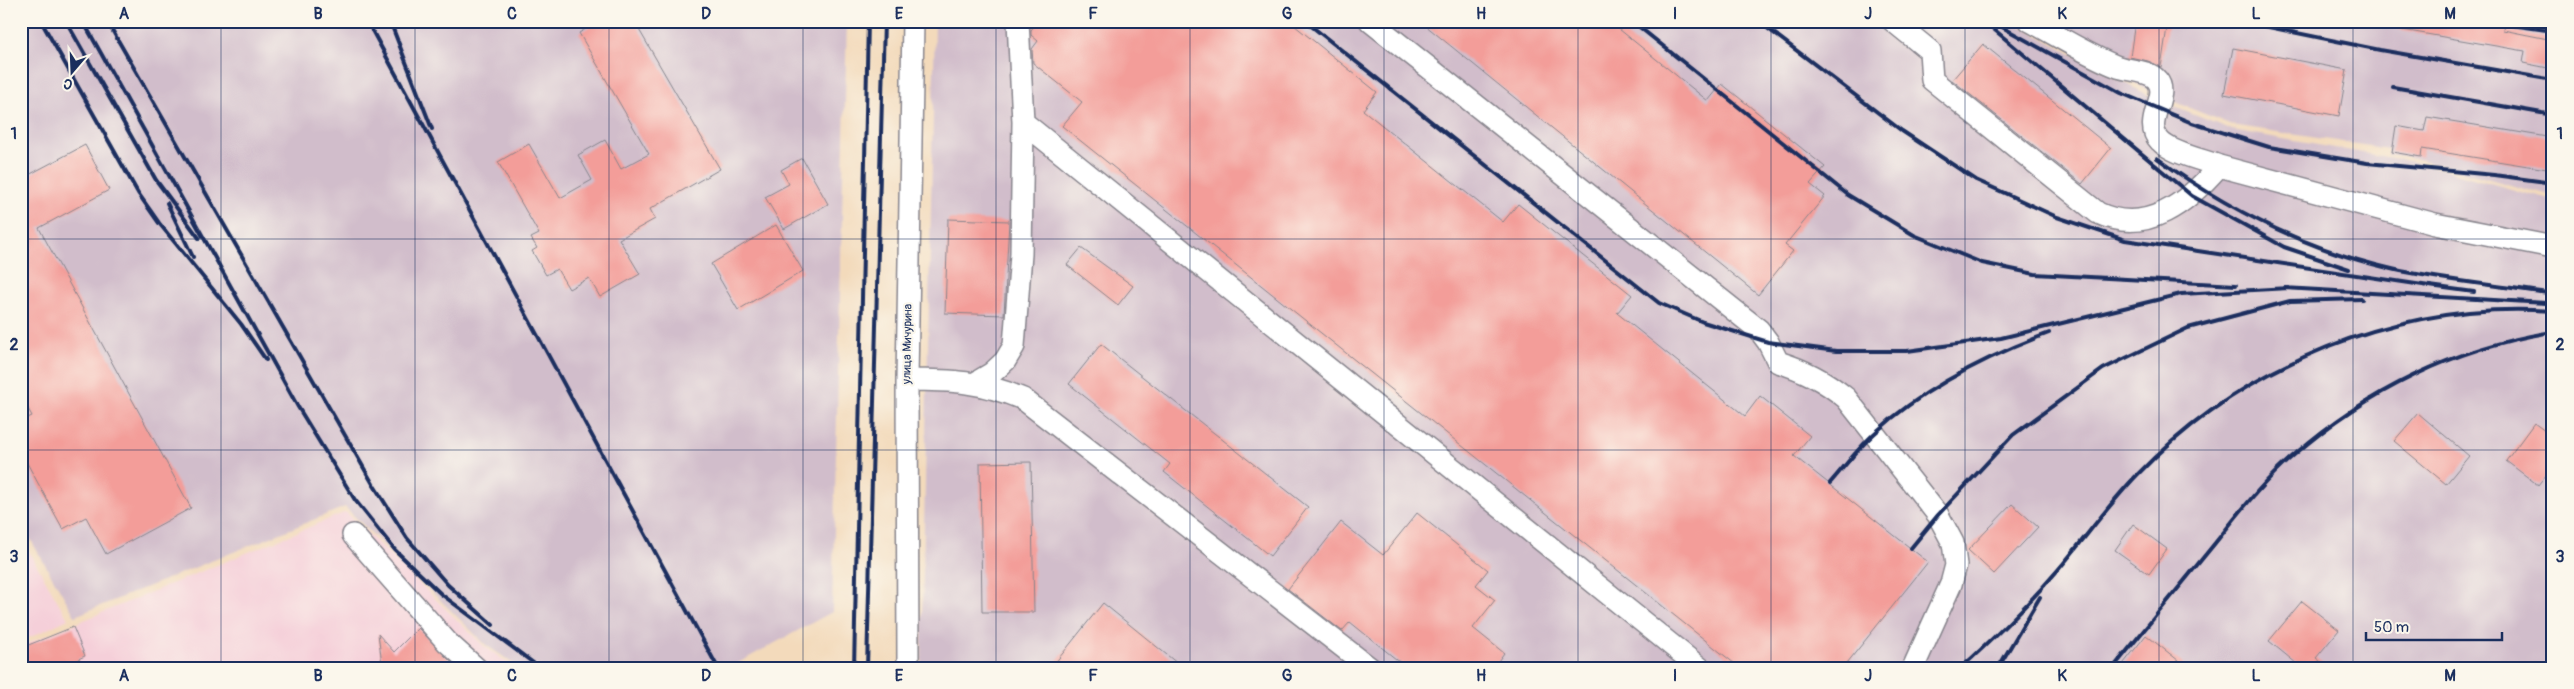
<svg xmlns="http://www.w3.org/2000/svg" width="2574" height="689" viewBox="0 0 2574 689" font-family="Pangolin,sans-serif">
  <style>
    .built { fill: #f5cfd9 }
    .industrial { fill: #d1bdcb }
    .building { fill: #f39d99 }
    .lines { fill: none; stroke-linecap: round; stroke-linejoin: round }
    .minor-casing { stroke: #87848c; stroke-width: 24 }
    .minor { stroke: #fff; stroke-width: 21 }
    .rail { stroke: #1b2f5e; stroke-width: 4 }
    .grid { fill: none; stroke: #1b2f5e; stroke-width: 1; stroke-opacity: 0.55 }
    .labels { text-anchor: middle; stroke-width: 4.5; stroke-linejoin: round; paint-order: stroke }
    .street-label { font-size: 12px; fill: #1b2f5e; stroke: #fbf7ec }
    .neatline { fill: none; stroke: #1b2f5e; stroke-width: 2 }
    .grid-label { font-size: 16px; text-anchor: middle; font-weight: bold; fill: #1b2f5e }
  </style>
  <rect width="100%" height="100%" fill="#fbf7ec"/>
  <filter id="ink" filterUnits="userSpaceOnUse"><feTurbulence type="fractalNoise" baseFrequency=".02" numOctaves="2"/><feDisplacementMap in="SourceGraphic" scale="10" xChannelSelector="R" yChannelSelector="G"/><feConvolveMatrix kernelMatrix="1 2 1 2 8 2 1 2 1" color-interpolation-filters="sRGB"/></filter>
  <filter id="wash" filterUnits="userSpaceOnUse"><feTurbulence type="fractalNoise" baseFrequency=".0096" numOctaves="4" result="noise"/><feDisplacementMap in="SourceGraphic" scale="20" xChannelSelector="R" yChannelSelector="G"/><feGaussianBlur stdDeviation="1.12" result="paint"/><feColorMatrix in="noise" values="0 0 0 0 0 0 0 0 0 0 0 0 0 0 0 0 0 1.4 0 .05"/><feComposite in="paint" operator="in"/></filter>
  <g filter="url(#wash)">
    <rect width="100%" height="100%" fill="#f3dabb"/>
    <path class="built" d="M346,512L484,646L515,668H21V646Z
      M21,538L68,619L31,637L21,638Z"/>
    <path class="industrial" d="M21,21H847L832,612L729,668H520L486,645L345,507L75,616L21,523Z
      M935,21H2011L2157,100L2232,130L2420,163L2553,201V668H921Z
      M2019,21H2553V197L2422,160L2388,155L2389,149L2232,125L2162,97Z"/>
    <g id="blocks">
      <path class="building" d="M599,21H634L720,169L650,209L655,219L619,239L640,274L600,297L589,278L569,289L557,269L546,275L532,251L537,248L531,238L539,234L498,162L529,144L560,198L592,180L578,155L605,140L621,169L649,154L579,33Z
        M1038,21H1289L1377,92L1363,110L1503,222L1518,204L1632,295L1617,313L1745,416L1760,396L1810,436L1794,456L1928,562L1843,668H1740L1062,126L1082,102L1033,63L1032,49L1038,41L1031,35V30Z
        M1420,21H1609L1708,101L1722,84L1825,167L1810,184L1825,196L1785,245L1793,251L1758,295Z
        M2135,21H2168L2161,67L2148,61L2130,57Z
        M2397,21H2504L2503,30L2553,40V69L2523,63L2525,51L2397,29Z
        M1983,44L2111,148L2082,184L1952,80Z
        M2233,48L2347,70L2339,116L2224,94Z
        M2427,117L2553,138V170L2422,149L2421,157L2392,152L2396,126L2424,131Z
        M85,145L109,190L39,228L191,508L106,554L86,517L63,529L21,452V421L32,416L21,396V179Z
        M802,158L828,204L784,229L765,197L789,184L781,170Z
        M948,219L1009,221L1004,315L945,313Z
        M776,225L803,271L738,310L711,264Z
        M1081,248L1133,286L1118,305L1067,265Z
        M1101,344L1308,507L1270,556L1164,472L1170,464L1069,384Z
        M2418,413L2469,456L2446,484L2394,441Z
        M2534,423L2553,437V466L2538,485L2506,461Z
        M1031,462L1034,612H982L980,463Z
        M2012,504L2038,527L1994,574L1968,550Z
        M1417,513L1488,570L1476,585L1495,600L1473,628L1504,653L1493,668H1407L1350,622L1342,631L1288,589L1341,522L1383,555Z
        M2133,524L2167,549L2149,574L2115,550Z
        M2302,601L2339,630L2316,658L2329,668H2302L2269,641Z
        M1103,603L1183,668H1051Z
        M73,627L85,656L78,659L82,668H21V648Z
        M418,628L457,668H377L382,664L378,634L394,652Z
        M2146,635L2188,668H2120Z"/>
    </g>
  </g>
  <g filter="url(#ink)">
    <use href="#blocks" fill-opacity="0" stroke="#87848c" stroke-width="1"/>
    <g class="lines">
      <defs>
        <path id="minor" d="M1018,21L1023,122L1700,668
          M1370,21L1759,330L1768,342L1778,362C1804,370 1824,380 1846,398L1938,515L1953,543L1956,565L1951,584L1913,668
          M1893,21L1930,51L1932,80L2098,213C2147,236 2188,202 2219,166L2435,224L2553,247
          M2030,21C2058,36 2089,56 2118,67C2130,71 2149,70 2157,80C2171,96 2141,122 2160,141C2171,153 2204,160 2219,166
          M907,380C951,380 981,381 1023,399L1370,668
          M975,383L992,373L1005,361L1014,346L1021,254L1023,122
          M353,535L447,642L476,668
          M908,668L907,380L913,21"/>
      </defs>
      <use href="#minor" class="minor-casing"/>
      <use href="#minor" class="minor"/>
      <path class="rail" d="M41,21L138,193L159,223L241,324L266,360
        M66,21L156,180L199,238
        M83,21L298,407L355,500L395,550L441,594L540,668
        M107,21L373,484L407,538L448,585L493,625
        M367,21L718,668
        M390,21L432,129
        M1305,21L1659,303L1703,322L1768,342L1836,351H1907L2001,338L2181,294L2289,288
        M1632,21L1848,195L1914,235L1982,263L2035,274L2236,285
        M1758,21L1902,131L1976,180L2057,217L2125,240L2436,287
        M1984,21L2192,196L2284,247L2349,269
        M2239,21L2380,50L2553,80
        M1993,22L2121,93L2192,123L2269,147L2367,163L2494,175L2553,183
        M2504,24L2553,31
        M2393,87L2553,115
        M2157,158C2228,210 2306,249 2392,269C2444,281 2499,285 2553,294
        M167,203L193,257
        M2430,286L2474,292
        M2284,288L2546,303
        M1830,483C1845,466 1859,447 1876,432C1925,387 1988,356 2049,333
        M1911,548L1938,515L2013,435L2103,369L2188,328L2290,301L2362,299
        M854,668L868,21
        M867,668L884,21
        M1961,668C1995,637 2027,606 2057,571C2084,540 2108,505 2137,475C2244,364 2397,300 2553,311
        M1998,668L2040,597
        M2113,668C2146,628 2178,588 2211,548C2237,516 2262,482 2294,455C2367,391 2456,347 2553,332"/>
    </g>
  </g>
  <path class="grid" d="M221,21V668M415,21V668M609,21V668M803,21V668M996,21V668M1190,21V668M1384,21V668M1578,21V668M1771,21V668M1965,21V668M2159,21V668M2353,21V668M21,239H2553M21,450H2553"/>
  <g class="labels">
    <g class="street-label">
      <text transform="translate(907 344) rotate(-89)" y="4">улица Мичурина</text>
    </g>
  </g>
  <rect width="2574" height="689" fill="none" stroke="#fbf7ec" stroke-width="55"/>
  <g transform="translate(72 72) rotate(199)" stroke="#fbf7ec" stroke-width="4" paint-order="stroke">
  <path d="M0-4L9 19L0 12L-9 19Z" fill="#1b2f5e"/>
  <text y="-8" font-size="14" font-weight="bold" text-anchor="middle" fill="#1b2f5e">С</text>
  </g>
  <path d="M2366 632v8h136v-8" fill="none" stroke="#1b2f5e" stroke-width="2.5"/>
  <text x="2374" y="632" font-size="15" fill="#1b2f5e" stroke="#fbf7ec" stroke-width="4" paint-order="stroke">50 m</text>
  <rect x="28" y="28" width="2518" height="634" class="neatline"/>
  <g class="grid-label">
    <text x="124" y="19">A</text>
    <text x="318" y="19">B</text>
    <text x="512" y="19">C</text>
    <text x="706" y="19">D</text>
    <text x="899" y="19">E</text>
    <text x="1093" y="19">F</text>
    <text x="1287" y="19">G</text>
    <text x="1481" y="19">H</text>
    <text x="1675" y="19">I</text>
    <text x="1868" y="19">J</text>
    <text x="2062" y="19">K</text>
    <text x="2256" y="19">L</text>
    <text x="2450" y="19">M</text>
    <text x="14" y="139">1</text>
    <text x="2560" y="139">1</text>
    <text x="14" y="350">2</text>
    <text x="2560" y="350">2</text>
    <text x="14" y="562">3</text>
    <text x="2560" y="562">3</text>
    <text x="124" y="681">A</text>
    <text x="318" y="681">B</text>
    <text x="512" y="681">C</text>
    <text x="706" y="681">D</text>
    <text x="899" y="681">E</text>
    <text x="1093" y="681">F</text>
    <text x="1287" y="681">G</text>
    <text x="1481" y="681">H</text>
    <text x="1675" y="681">I</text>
    <text x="1868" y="681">J</text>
    <text x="2062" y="681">K</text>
    <text x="2256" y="681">L</text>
    <text x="2450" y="681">M</text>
  </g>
</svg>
